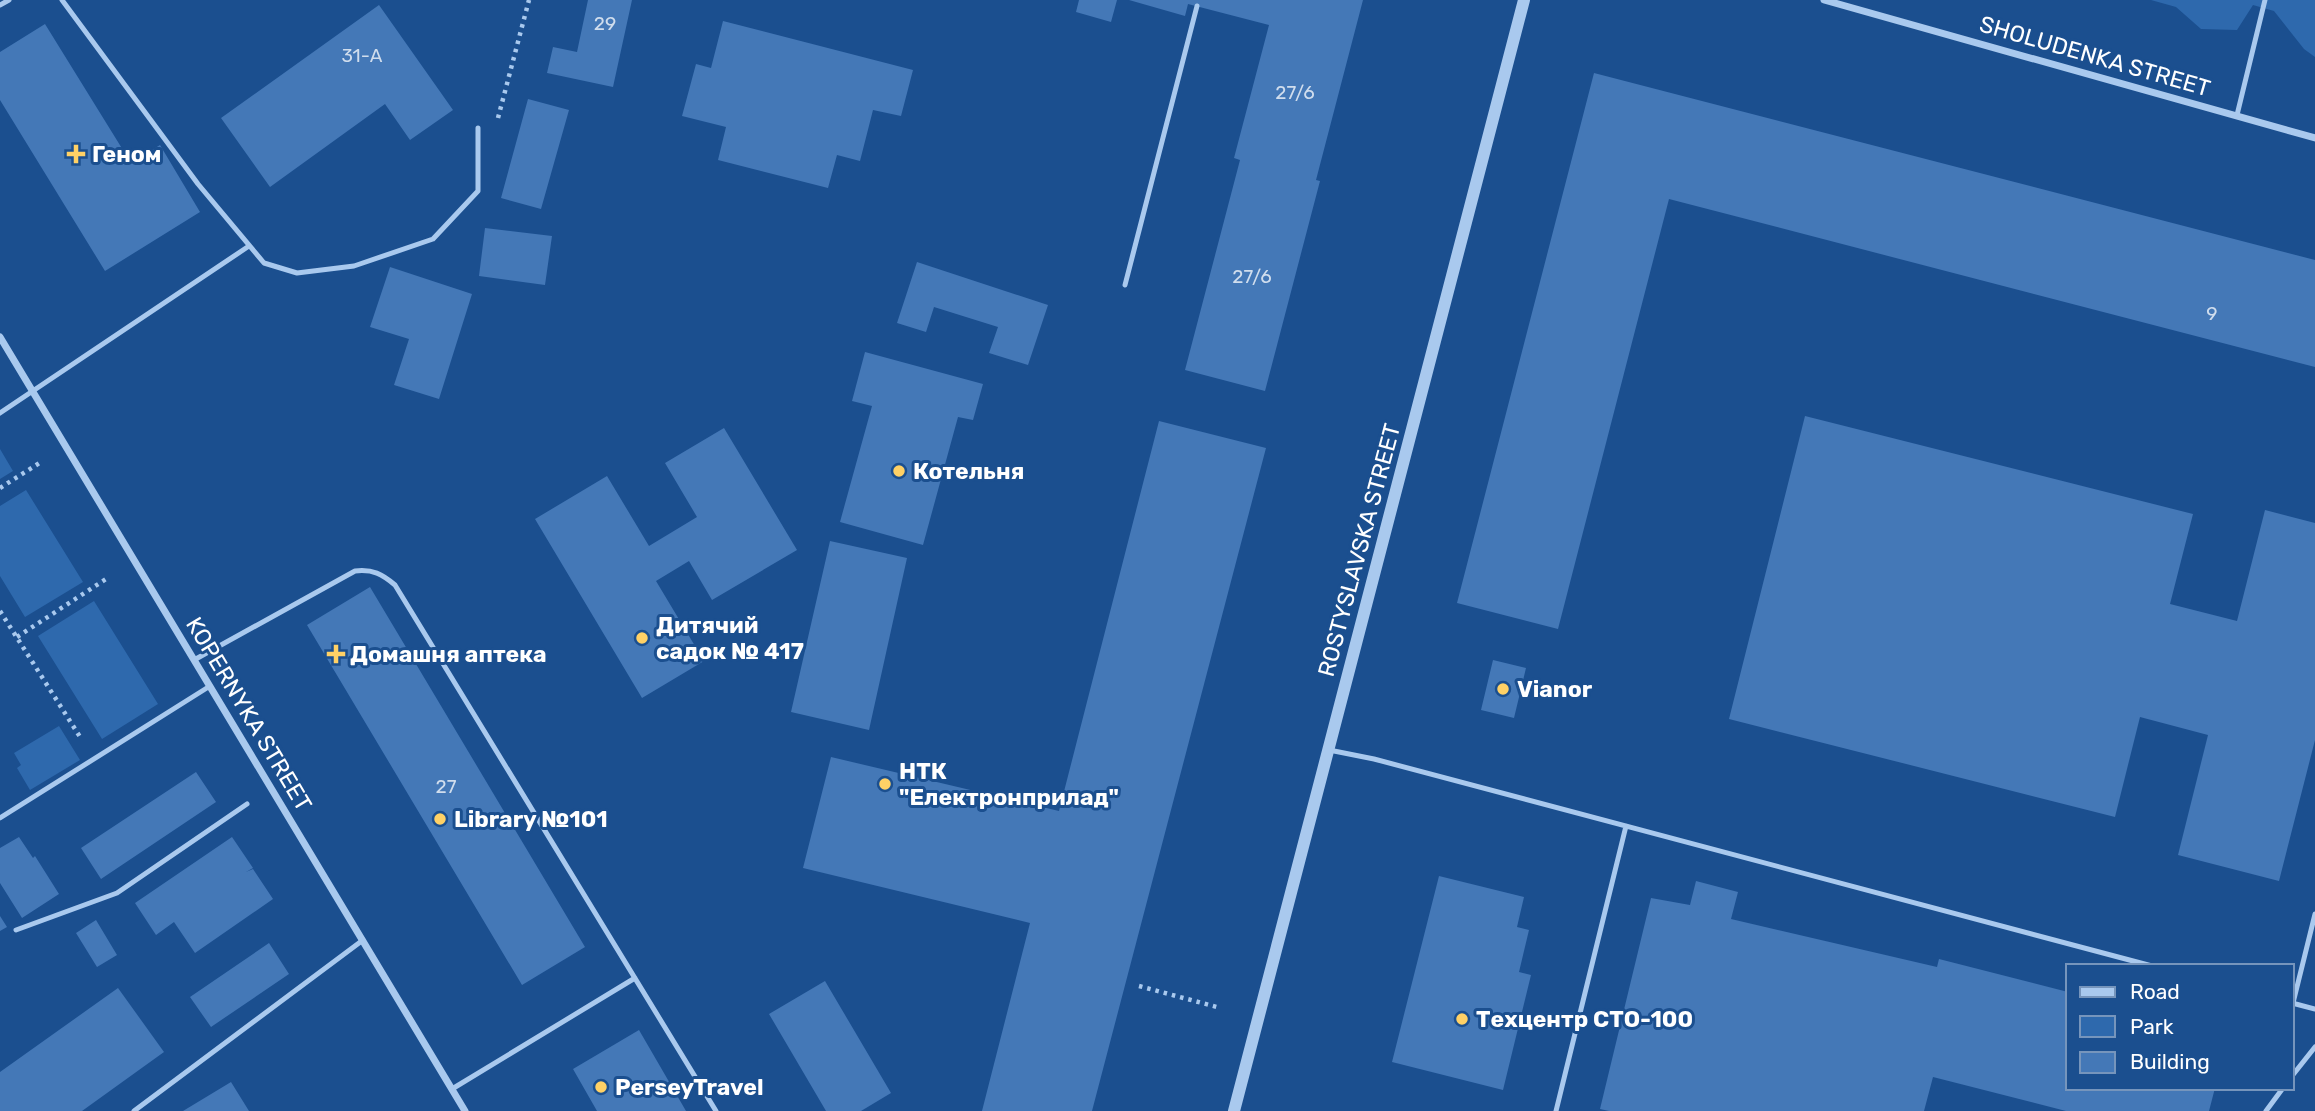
<svg xmlns="http://www.w3.org/2000/svg" width="2315" height="1111" viewBox="0 0 2315 1111" font-family="Rubik,sans-serif">
  <style>
    .green { fill: #2e69ad }
    .building { fill: #4478b7 }
    .lines { fill: none; stroke-linecap: round; stroke-linejoin: round }
    .path { stroke: #a9c9ee; stroke-width: 4.5; stroke-dasharray: 3.5 5; stroke-linecap: butt }
    .service { stroke: #a9c9ee; stroke-width: 5 }
    .minor { stroke: #a9c9ee; stroke-width: 7 }
    .tertiary { stroke: #a9c9ee; stroke-width: 12 }
    .poi-dot { fill: #ffd166; stroke: #1b4f8f; stroke-width: 2.5 }
    .labels { text-anchor: middle; stroke-width: 6; stroke-linejoin: round; paint-order: stroke }
    .number-label { font-size: 19px; fill: #d0dded }
    .street-label { font-size: 23px; fill: #fff; stroke: #1b4f8f }
    .poi-label { font-size: 23px; font-weight: bold; fill: #fff; stroke: #1b4f8f; text-anchor: start }
  </style>
  <rect width="100%" height="100%" fill="#1b4f8f"/>
  <path class="green" d="M2151,0H2315V57L2304,49L2274,11L2253,5L2237,30L2201,29L2176,7Z
    M0,449L13,471L0,479Z
    M26,490L83,582L25,617L0,576V506Z
    M94,601L158,704L102,739L38,636Z
    M59,726L80,760L30,790L17,768L21,765L14,753Z"/>
  <path class="building" d="M588,0H632L613,87L547,73L553,47L577,52Z
    M1079,0H1117L1111,22L1076,12Z
    M1129,0H1363L1316,180L1320,181L1265,391L1185,370L1240,160L1234,158L1269,25L1188,4L1185,16Z
    M379,5L453,110L410,140L385,104L270,187L221,118Z
    M723,21L913,70L901,116L873,110L860,161L837,155L828,188L718,160L726,127L682,116L696,64L711,68Z
    M45,24L131,163L160,145L200,212L105,271L0,100V52Z
    M1594,73L2315,260V367L1669,199L1558,629L1457,603Z
    M528,99L569,110L541,209L501,198Z
    M485,228L552,236L545,285L479,276Z
    M917,262L1048,305L1028,365L989,353L998,327L934,307L926,332L897,323Z
    M390,267L472,294L439,399L394,385L409,339L370,327Z
    M865,352L983,384L973,420L958,417L923,545L840,522L872,406L852,401Z
    M1805,416L2193,514L2170,604L2237,621L2265,510L2315,523V740L2279,881L2178,855L2208,735L2140,717L2115,817L1729,719Z
    M1159,421L1266,448L1092,1111H982L1030,923L803,868L831,757L1059,811Z
    M724,428L797,550L712,600L689,561L656,581L704,661L642,698L535,519L607,476L649,546L697,517L665,463Z
    M830,541L907,558L869,730L791,712Z
    M370,587L585,947L522,985L307,625Z
    M1493,660L1526,668L1514,718L1481,710Z
    M196,772L216,802L101,879L81,848Z
    M19,837L33,858L35,856L59,894L22,918L0,883V848Z
    M232,837L253,868L246,872L253,869L273,899L195,953L174,922L156,935L135,903Z
    M1439,876L1524,897L1517,927L1529,930L1519,972L1531,975L1503,1090L1392,1062Z
    M1696,881L1738,892L1731,919L1937,967L1939,959L2068,992V1088H2215L2209,1111H2066L1933,1077L1924,1111H1609L1600,1109L1651,898L1690,905Z
    M0,916L7,927L0,931Z
    M96,920L117,955L97,967L76,933Z
    M269,943L289,974L211,1027L190,997Z
    M825,981L891,1093L861,1111H826L769,1014Z
    M118,988L164,1052L82,1111H0V1072Z
    M639,1030L686,1111H597L573,1069Z
    M231,1082L249,1111H183Z"/>
  <g class="lines">
    <path class="path" d="M498,118L529,0
      M0,488L41,462
      M0,611L82,740
      M17,637L109,577
      M1139,986L1217,1007"/>
    <path class="service" d="M62,0L198,184L264,263L297,273L354,266L433,239L478,191V128
      M0,5L9,0
      M2237,115L2265,0
      M1125,285L1197,6
      M0,413L249,246
      M194,660L355,571C373,569 382,574 395,585L716,1111
      M1329,750L1374,759L2152,966
      M0,818L210,686
      M16,930L117,893L247,804
      M2292,1003L2315,1009
      M2293,1003L2315,914
      M2292,1076L2315,1047
      M452,1089L635,978
      M134,1111L363,940
      M1556,1111L1626,826
      M2266,1111L2283,1088"/>
    <path class="minor" d="M1824,0L2315,138
      M0,337L465,1111"/>
    <path class="tertiary" d="M1234,1111L1524,0"/>
  </g>
  <g class="poi-dot">
    <path d="M72.5 143.5h7v7h7v7h-7v7h-7v-7h-7v-7h7z"/>
    <circle cx="899" cy="471" r="7"/>
    <circle cx="642" cy="638" r="7"/>
    <path d="M332.5 643.5h7v7h7v7h-7v7h-7v-7h-7v-7h7z"/>
    <circle cx="1503" cy="689" r="7"/>
    <circle cx="885" cy="784" r="7"/>
    <circle cx="440" cy="819" r="7"/>
    <circle cx="1462" cy="1019" r="7"/>
    <circle cx="601" cy="1087" r="7"/>
  </g>
  <g class="labels">
    <g class="number-label">
      <text x="605" y="30">29</text>
      <text x="362" y="62">31-А</text>
      <text x="1295" y="99">27/6</text>
      <text x="1252" y="283">27/6</text>
      <text x="2212" y="320">9</text>
      <text x="446" y="793">27</text>
    </g>
    <g class="street-label">
      <text transform="translate(2095 56) rotate(16)" y="8">SHOLUDENKA STREET</text>
      <text transform="translate(1359 550) rotate(-75)" y="8">ROSTYSLAVSKA STREET</text>
      <text transform="translate(249 714) rotate(59)" y="8">KOPERNYKA STREET</text>
    </g>
    <g class="poi-label">
      <text x="92" y="162">Геном</text>
      <text x="913" y="479">Котельня</text>
      <text x="656" y="633">Дитячий<tspan x="656" dy="26">садок № 417</tspan></text>
      <text x="350" y="662">Домашня аптека</text>
      <text x="1517" y="697">Vianor</text>
      <text x="899" y="779">НТК<tspan x="899" dy="26">"Електронприлад"</tspan></text>
      <text x="454" y="827">Library №101</text>
      <text x="1476" y="1027">Техцентр СТО-100</text>
      <text x="615" y="1095">PerseyTravel</text>
    </g>
  </g>
  <rect x="2066" y="964" width="228" height="126" fill="#1b4f8f" stroke="#7695bc" stroke-width="2"/>
  <rect x="2080" y="987" width="35" height="10" fill="#a9c9ee" stroke="#7695bc" stroke-width="2"/>
  <text x="2130" y="999" font-size="21" fill="#ffffff">Road</text>
  <rect x="2080" y="1016" width="35" height="21" fill="#2e69ad" stroke="#7695bc" stroke-width="2"/>
  <text x="2130" y="1034" font-size="21" fill="#ffffff">Park</text>
  <rect x="2080" y="1052" width="35" height="21" fill="#4478b7" stroke="#7695bc" stroke-width="2"/>
  <text x="2130" y="1069" font-size="21" fill="#ffffff">Building</text>
</svg>
